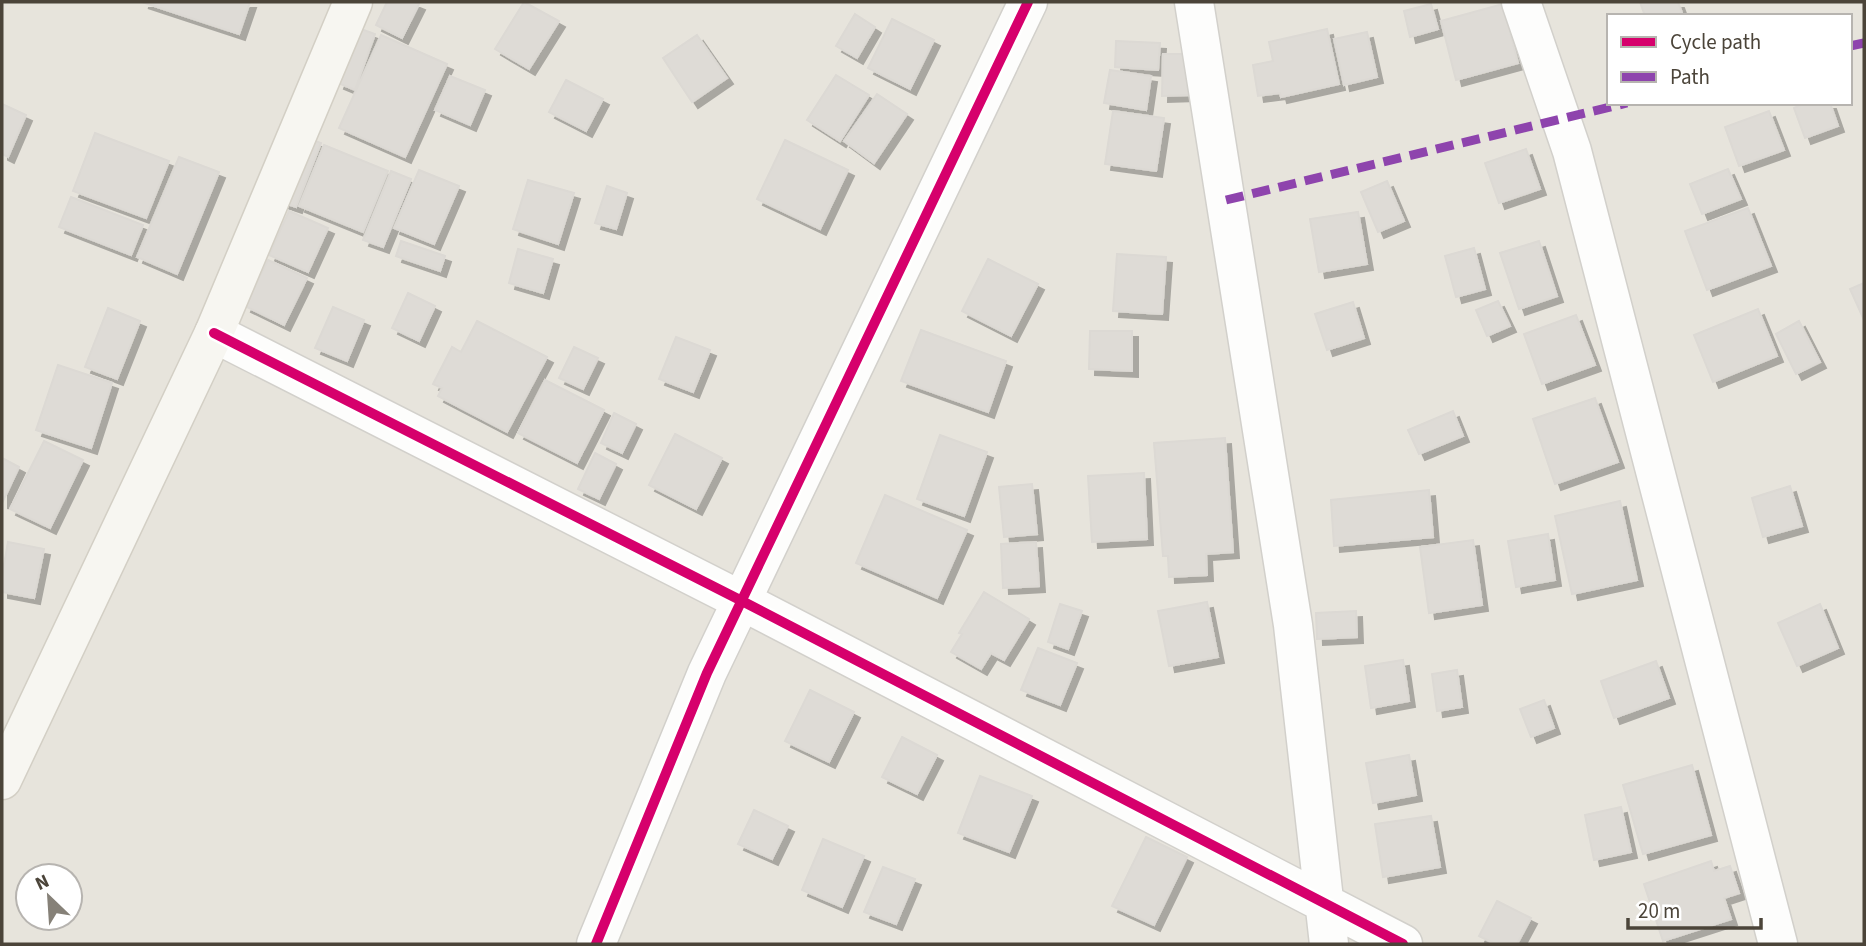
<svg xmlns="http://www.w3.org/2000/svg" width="1866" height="946" viewBox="0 0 1866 946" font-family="'Source Sans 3',sans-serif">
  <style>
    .residential { fill: #e7e4dc; fill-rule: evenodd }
    .building { fill: #dedbd6; stroke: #dcd9d4; stroke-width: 2; filter: url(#shadow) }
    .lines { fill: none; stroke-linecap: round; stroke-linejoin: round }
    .street-casing { stroke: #d2d0cb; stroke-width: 41 }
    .secondary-casing { stroke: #d3cfc5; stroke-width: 41 }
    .street { stroke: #fdfdfc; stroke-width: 38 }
    .secondary { stroke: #f7f6f1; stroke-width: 38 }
    .quiet { stroke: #8e44ad; stroke-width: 9; stroke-dasharray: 18 9; stroke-linecap: butt }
    .cycleway-casing { stroke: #fff; stroke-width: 15 }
    .cycleway { stroke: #d6006c; stroke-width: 10 }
  </style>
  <defs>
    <filter id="shadow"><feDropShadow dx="6" dy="6" stdDeviation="0" flood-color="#0004"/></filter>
  </defs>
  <rect width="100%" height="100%" fill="#f4f2ee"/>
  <path class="residential" d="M2,2H1864V944H2ZM1609,16H1850V103H1609ZM28,876H70V918H28Z"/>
  <path class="building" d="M142,2H250L239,34Z
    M387,2H414L419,4L402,38L376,25Z
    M524,2L559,21L529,69L495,49Z
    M1640,2H1678L1682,13L1675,16H1645Z
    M1431,4L1438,29L1410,37L1404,11Z
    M1503,4L1518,63L1456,80L1441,21Z
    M855,14L875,27L857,58L836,46Z
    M892,19L934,40L910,89L868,68Z
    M358,28L375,34L355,90L338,83Z
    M1327,29L1339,84L1281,97L1280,93L1258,96L1253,65L1273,61L1269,42Z
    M1367,32L1377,77L1344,85L1334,39Z
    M381,35L447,64L405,157L339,128Z
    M697,35L727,78L692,102L663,58Z
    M1116,41L1160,43L1158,70L1115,67Z
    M1163,54H1190V95L1162,96Z
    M1110,70L1151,76L1146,110L1104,103Z
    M836,75L869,95L840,141L807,120Z
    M450,76L485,90L470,125L435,110Z
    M566,80L603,99L586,131L549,112Z
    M877,94L907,114L874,163L844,141Z
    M1805,103H1830L1838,126L1805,138L1794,108Z
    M2,104L26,115L8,157L2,154Z
    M1113,111L1164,118L1156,171L1105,164Z
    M1769,111L1784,150L1739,166L1725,127Z
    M95,133L169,161L146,218L73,191Z
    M299,135L321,143L296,207L275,200Z
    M785,140L848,170L820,229L757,199Z
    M324,145L388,171L363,232L299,206Z
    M1526,149L1540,189L1499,203L1485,163Z
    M179,157L219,172L177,274L137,257Z
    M1728,169L1741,199L1702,214L1690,184Z
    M419,170L459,186L434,244L394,228Z
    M391,171L411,179L383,247L363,240Z
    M528,180L574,193L558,244L513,229Z
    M1387,181L1404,221L1378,232L1361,192Z
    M607,186L627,193L616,229L595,223Z
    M71,197L143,225L131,255L59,227Z
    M1748,208L1771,266L1707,290L1685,231Z
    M289,211L328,228L308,272L269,255Z
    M1358,212L1367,264L1319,272L1310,219Z
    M401,241L445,256L440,271L396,256Z
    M1539,241L1557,296L1519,309L1500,253Z
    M1474,248L1485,289L1456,297L1445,256Z
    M518,249L553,259L543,293L509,283Z
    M1117,254L1166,257L1162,314L1113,311Z
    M988,259L1038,284L1011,336L962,311Z
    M268,260L307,278L284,325L245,306Z
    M1864,283V320L1850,289Z
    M408,293L435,306L419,341L392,328Z
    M1498,301L1510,326L1487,336L1476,310Z
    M1353,302L1364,338L1327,350L1315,314Z
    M333,307L364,320L347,361L315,348Z
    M108,308L140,321L117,379L85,367Z
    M1758,309L1777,356L1713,382L1694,335Z
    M1576,315L1595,365L1542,384L1524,334Z
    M477,321L547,357L507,432L438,396L442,388L433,384L452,347L461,352Z
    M1799,321L1820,362L1796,374L1776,334Z
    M921,330L1006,361L988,412L901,381Z
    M1090,331H1132V371L1089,369Z
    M676,337L710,350L693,392L659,379Z
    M574,347L598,358L583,389L559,378Z
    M58,365L112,383L91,448L36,430Z
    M545,380L604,410L577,463L518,433Z
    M1595,398L1618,462L1555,484L1533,419Z
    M1453,411L1463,436L1419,454L1408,430Z
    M614,413L636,424L622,453L601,443Z
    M675,434L722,458L696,509L649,485Z
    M940,435L987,452L964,516L917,499Z
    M1225,438L1233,552L1206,554L1207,575L1169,577L1168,556H1163L1154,443Z
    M44,441L83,460L50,528L10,509Z
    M595,453L616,464L599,499L578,489Z
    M2,458L19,467L2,503Z
    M1144,473L1147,539L1092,542L1088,476Z
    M1032,484L1037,534L1004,537L999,487Z
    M1790,486L1802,526L1763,537L1752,498Z
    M1429,490L1433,537L1334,546L1331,500Z
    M885,495L967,530L937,598L856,563Z
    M1620,501L1637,580L1572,594L1555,516Z
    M1548,534L1555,580L1516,587L1508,541Z
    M1473,540L1482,605L1429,613L1420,547Z
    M8,542L44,549L34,598L2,592V576Z
    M1036,542L1039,586L1003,588L1001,544Z
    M984,592L1029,619L1004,660L991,653L981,669L951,652L962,634L959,633Z
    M1207,602L1218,657L1169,666L1158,611Z
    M1060,604L1082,611L1068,649L1048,642Z
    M1820,604L1838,648L1797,666L1778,623Z
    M1356,611L1357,637L1317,639L1316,613Z
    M1038,648L1077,663L1060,705L1021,690Z
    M1403,660L1409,701L1371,708L1365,666Z
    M1656,661L1669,698L1614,718L1601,681Z
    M1457,670L1462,707L1437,711L1432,674Z
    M810,690L854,712L829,762L785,741Z
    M1544,700L1554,728L1531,737L1520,709Z
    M902,737L937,755L917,794L882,777Z
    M1409,755L1416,795L1373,803L1366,763Z
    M1692,765L1711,835L1643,854L1623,785Z
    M980,776L1032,796L1009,852L958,833Z
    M1621,807L1631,852L1594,860L1585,815Z
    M754,810L788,826L772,859L738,844Z
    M1431,816L1440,867L1383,877L1375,824Z
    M1146,837L1187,857L1154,925L1112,906Z
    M823,839L864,856L842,907L802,890Z
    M1711,861L1714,871L1730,866L1739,893L1724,898L1731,919L1663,941L1644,884Z
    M883,867L915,879L896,924L864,912Z
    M1497,901L1531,918L1517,944H1495L1479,936Z"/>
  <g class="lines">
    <defs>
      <path id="street" d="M1194,2L1293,625L1329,944
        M1521,2L1572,151L1778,944
        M214,333L742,601L1403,944
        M596,944L707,673L1028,2"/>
      <path id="secondary" d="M2,780L214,333L353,2"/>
    </defs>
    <use href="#street" class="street-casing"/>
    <use href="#secondary" class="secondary-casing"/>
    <use href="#street" class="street"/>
    <use href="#secondary" class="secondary"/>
    <path class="quiet" d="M1850,46L1864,43
      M1226,200L1627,103"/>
    <defs>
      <path id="cycleway" d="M214,333L742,601L1403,944
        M596,944L707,673L1028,2"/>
    </defs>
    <use href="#cycleway" class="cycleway-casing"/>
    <use href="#cycleway" class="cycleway"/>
  </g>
  <rect width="1866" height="946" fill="none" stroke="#4b4439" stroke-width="7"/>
  <rect x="1607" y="14" width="245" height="91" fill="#ffffff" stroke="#b7b4b0" stroke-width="2"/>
  <rect x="1621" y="37" width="35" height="10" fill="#d6006c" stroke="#b7b4b0" stroke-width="2"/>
  <text x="1670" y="49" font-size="21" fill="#4b4439">Cycle path</text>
  <rect x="1621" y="72" width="35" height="10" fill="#8e44ad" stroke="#b7b4b0" stroke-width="2"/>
  <text x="1670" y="84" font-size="21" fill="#4b4439">Path</text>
  <g transform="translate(49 897) rotate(335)"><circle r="33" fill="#ffffff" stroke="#b7b4b0" stroke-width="2"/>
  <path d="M0-5L12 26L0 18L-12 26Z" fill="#868178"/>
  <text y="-10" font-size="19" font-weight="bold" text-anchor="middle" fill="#4b4439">N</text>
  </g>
  <path d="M1628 918v10h133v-10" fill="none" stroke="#4b4439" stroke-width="3.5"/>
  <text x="1638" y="918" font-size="21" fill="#4b4439" stroke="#ffffff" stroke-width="5" paint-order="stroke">20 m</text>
</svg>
